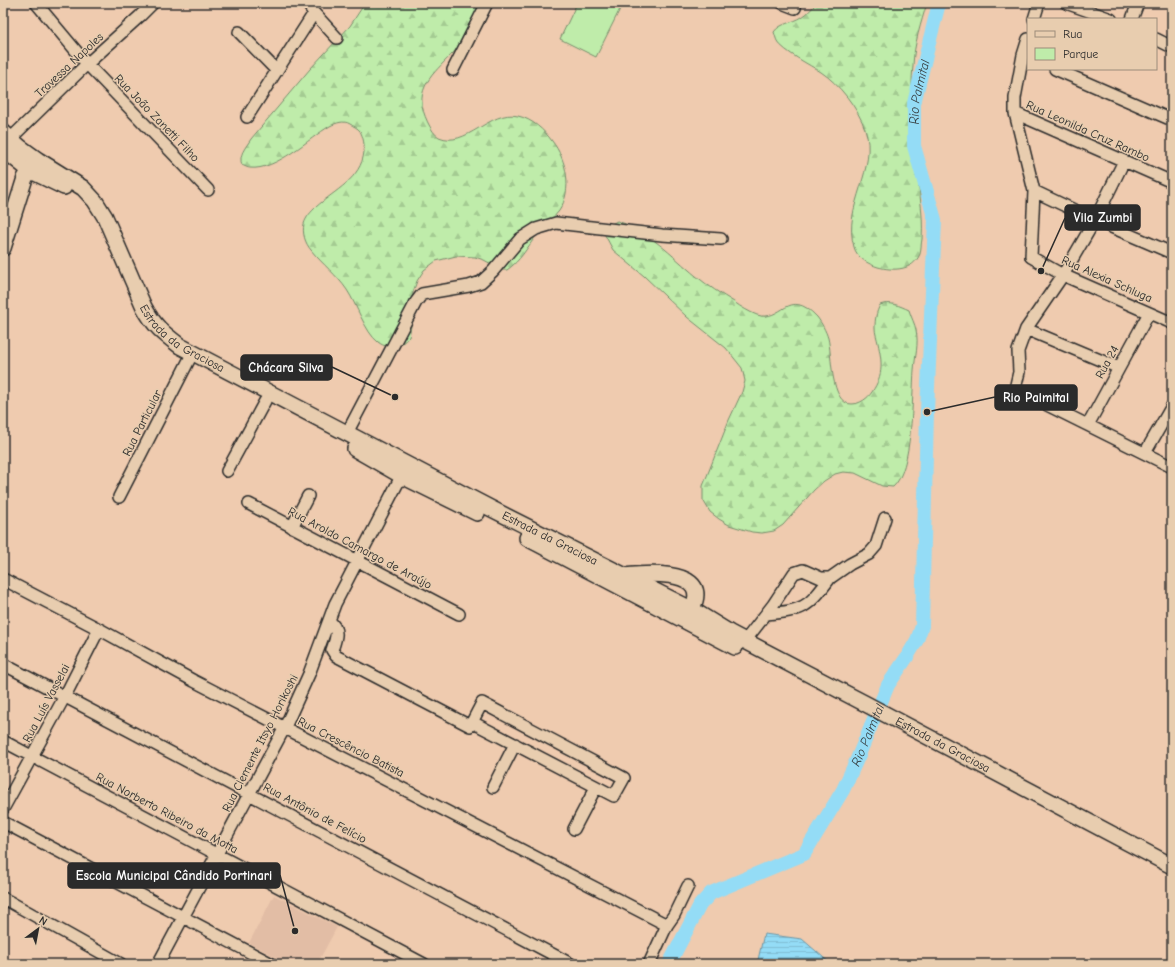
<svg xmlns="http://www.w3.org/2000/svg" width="1175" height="967" viewBox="0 0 1175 967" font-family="'Comic Neue',sans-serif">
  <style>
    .built { fill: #e2bda5 }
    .green { fill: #bfecaa; stroke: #758c6a }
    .forest { fill: url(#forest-firs); stroke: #758c6a }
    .water { fill: url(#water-rules); stroke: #6a95a5 }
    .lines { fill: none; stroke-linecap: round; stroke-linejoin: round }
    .river { stroke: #94dcf6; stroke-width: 14 }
    .minor-casing { stroke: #2b2b2b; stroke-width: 14 }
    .major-casing { stroke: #2b2b2b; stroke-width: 18 }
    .minor { stroke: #e8cdaf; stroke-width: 11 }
    .major { stroke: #e8cdaf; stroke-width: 15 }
    .labels { text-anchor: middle; stroke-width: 3; stroke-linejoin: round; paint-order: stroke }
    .street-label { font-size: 12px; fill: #2b2b2b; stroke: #e8cdaf }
    .water-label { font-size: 13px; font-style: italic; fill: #363d3f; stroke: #e8cdaf }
    .leader { fill: none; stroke: #2b2b2b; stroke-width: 1.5 }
    .callout-dot { fill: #2b2b2b; stroke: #e8cdaf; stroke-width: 1.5 }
    .callout { fill: #2b2b2b; stroke: #2b2b2b; stroke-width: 1.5 }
    .callout-label { font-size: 13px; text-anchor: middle; font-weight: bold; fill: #fff }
  </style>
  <defs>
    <pattern id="forest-firs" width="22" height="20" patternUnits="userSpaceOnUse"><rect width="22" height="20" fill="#bfecaa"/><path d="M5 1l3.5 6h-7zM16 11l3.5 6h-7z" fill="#a4cb92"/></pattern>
    <pattern id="water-rules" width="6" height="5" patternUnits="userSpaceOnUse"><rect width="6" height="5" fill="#94dcf6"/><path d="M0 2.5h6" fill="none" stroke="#80bdd3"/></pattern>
  </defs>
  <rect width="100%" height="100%" fill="#efcbaf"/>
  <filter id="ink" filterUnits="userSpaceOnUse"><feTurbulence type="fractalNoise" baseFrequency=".025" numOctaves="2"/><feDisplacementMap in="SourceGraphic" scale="8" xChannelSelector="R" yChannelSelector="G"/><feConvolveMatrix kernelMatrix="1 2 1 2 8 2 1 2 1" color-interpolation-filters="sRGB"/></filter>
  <g filter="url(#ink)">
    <path class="built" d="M274,895L337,927L317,964H289L249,943Z"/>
    <path class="green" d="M577,3H623L596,57L560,39Z"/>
    <path class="forest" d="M365,3H487C478,18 469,32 459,46C446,63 420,79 422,103C422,112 431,133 439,137C466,149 490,109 518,116C532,119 544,130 552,141C567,160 573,190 559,211C552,220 543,227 536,236C526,249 521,260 507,270H502L484,260L475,257L456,256L436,261L424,270L417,281L413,292L411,326L409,337L398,347C391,347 384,347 378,342C365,332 357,305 347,290C337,275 322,264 311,250C305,243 302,233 304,224C306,217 311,212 316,207C335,190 361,179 364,152C365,146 363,136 360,131C358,128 353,126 350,124C344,120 336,123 330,126C309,138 276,171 250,168C248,168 244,166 242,165C238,155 246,147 251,139L310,69L350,26Z
      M816,3H927C921,23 914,44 913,65C910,96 913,130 916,161C918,187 924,213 922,239C921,244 921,250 920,254C913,271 893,271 878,267C868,264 857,258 854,247C842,206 879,168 865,129C858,108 839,84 821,72C810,65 784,52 777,41C776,39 775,35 774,32C780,23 793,23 802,17C808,13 812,9 816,3Z
      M617,221C648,230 672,256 696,276C708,286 721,294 734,302C741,307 749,312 757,315C782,323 788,286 817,317C821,322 826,331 828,338C832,353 830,405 852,404C860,404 868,398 872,392C884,374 882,362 878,343C877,338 875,333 875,328C875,319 876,313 880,305C890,301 900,306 909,310C911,317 915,324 916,330C919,344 915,357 914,370C912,397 913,470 893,487L882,486L855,473L843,472L835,474L824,481L814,490L783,525L774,531L762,533L752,532L729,525L719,519L710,512L703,500V486L729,420L742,392L745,381L742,368L726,348L687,317L644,276L613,250L605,235L607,226Z"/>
    <path class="water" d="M764,934L802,939L831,964H757Z"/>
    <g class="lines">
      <path class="river" id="s1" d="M669,964L700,905L711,893L804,854L843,790L858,757L888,685L907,657L917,640L922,626L927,412L935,220L914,146V103L939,3"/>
      <defs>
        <path id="minor" d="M36,3L87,64L208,190
          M307,3L314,13L337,38
          M782,3L795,8
          M1066,3L1111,19
          M1034,19L1039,3
          M1132,19L1138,3
          M239,32L277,71
          M1028,39L1023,55L1015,98V113L1034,191L1031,257L1063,275L1172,323
          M1156,39L1172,47
          M1055,69L1172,120
          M453,70L487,3
          M1015,113L1172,182
          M247,117L314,13
          M6,143L87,64L140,16L153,3
          M1124,161L1095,220L1063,275L1026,329L1018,351L1019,372L1015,389L1172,467
          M1034,191L1095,220L1172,253
          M1026,329L1119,368
          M1088,425L1149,313
          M347,433L416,302L422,294L469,286L481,282L493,271L520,239L536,229L556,223L662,235L721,239
          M1145,453L1172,406
          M227,471L265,401
          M119,497L189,360
          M249,504L459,614
          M292,527L308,496
          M3,579L99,629L194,681L667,925
          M766,614C804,610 807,609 830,578
          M329,621C340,629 336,639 332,650L336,656L470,726L482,703L624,778L614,796L472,722
          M745,641L773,605L794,573L803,570L821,578H830L850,564L869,554L876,546L885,518
          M3,664L571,964
          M3,741L424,964
          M493,787L515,744
          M3,809L65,696L99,629
          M3,822L272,964
          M574,829L596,787
          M3,898L121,964
          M158,964L285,727L309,674L335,604L405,469
          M649,964L667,925L674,915L688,886"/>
        <g id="major">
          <path id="s2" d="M3,132L20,147L38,160L83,188L95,201L105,217L144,307C154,326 163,333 180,346L490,508L691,609L730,633L866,704L1172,866"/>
          <path d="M3,149L29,170L64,187"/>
          <path d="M3,248L25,178L35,163"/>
          <path d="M355,449L402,476L477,513"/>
          <path d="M527,538L735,647"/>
          <path d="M624,576C642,574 704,568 695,601C693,607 689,613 685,617"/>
        </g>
      </defs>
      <use href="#minor" class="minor-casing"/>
      <use href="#major" class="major-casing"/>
      <use href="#minor" class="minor"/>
      <use href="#major" class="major"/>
    </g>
  </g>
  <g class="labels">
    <g class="street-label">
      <text transform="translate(69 65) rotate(-43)" y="4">Travessa Napoles</text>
      <text transform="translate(157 118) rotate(46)" y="4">Rua João Zanetti Filho</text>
      <text transform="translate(1088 131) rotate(24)" y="4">Rua Leonilda Cruz Rambo</text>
      <text transform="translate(1107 279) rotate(24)" y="4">Rua Alexia Schluga</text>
      <text dy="4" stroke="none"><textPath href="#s2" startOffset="283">Estrada da Graciosa</textPath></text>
      <text transform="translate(1107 362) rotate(-61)" y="4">Rua 24</text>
      <text transform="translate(142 423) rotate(-63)" y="4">Rua Particular</text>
      <text dy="4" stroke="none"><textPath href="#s2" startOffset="703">Estrada da Graciosa</textPath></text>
      <text transform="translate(360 548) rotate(28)" y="4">Rua Aroldo Camargo de Araújo</text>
      <text transform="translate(46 703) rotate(-62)" y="4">Rua Luís Vasselai</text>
      <text transform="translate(260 743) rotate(-63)" y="4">Rua Clemente Itsyo Horikoshi</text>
      <text dy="4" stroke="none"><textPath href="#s2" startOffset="1147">Estrada da Graciosa</textPath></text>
      <text transform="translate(351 747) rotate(27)" y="4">Rua Crescêncio Batista</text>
      <text transform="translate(167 813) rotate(28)" y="4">Rua Norberto Ribeiro da Motta</text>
      <text transform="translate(315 813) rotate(28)" y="4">Rua Antônio de Felício</text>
    </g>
    <g class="water-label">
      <text dy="5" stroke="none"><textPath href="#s1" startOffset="979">Rio Palmital</textPath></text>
      <text dy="5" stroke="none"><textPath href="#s1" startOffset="319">Rio Palmital</textPath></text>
    </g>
  </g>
  <path class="leader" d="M1041 271L1065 218M395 397L332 367M927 412L995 397M295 931L280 875"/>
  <g class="callout-dot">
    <circle cx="1041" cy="271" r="4"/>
    <circle cx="395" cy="397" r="4"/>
    <circle cx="927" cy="412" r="4"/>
    <circle cx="295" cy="931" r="4"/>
  </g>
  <g class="callout">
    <rect x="1065" y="205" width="75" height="25" rx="4"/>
    <rect x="241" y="355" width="91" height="25" rx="4"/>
    <rect x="995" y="385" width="82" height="25" rx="4"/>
    <rect x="68" y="863" width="212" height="25" rx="4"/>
  </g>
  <g class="callout-label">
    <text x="1103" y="222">Vila Zumbi</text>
    <text x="286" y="372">Chácara Silva</text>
    <text x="1036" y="402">Rio Palmital</text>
    <text x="174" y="880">Escola Municipal Cândido Portinari</text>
  </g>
  <rect width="1175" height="967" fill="none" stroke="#e8cdaf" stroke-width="16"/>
  <rect x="8" y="8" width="1159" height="951" fill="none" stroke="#2b2b2b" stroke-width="1.5" filter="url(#ink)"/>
  <rect x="1027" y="18" width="130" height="52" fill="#e8cdaf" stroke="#9c8c7a"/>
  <rect x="1035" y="31" width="20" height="6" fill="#e8cdaf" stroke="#9c8c7a"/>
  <text x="1063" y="38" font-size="12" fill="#2b2b2b">Rua</text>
  <rect x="1035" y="48" width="20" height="12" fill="#bfecaa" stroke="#9c8c7a"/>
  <text x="1063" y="58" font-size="12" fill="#2b2b2b">Parque</text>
  <g transform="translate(38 929) rotate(32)" stroke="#e8cdaf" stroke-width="3" paint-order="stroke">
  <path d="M0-3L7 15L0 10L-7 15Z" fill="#2b2b2b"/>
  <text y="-6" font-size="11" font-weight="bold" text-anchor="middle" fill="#2b2b2b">N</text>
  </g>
</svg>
